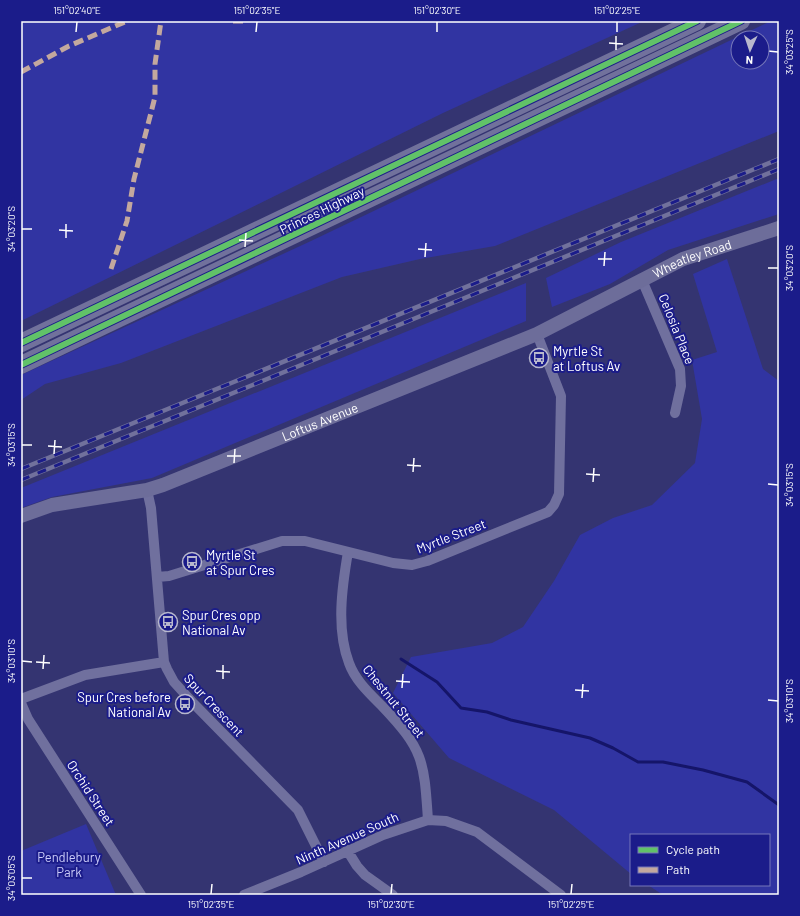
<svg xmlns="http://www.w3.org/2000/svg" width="800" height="916" viewBox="0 0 800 916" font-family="Barlow,sans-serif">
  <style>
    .green { fill: #3134a2; fill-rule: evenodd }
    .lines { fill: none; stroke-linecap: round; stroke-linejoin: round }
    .stream { stroke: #151569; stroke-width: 3 }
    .street { stroke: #70709e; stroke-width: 10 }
    .secondary { stroke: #6d6d9a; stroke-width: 14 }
    .highway { stroke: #71719c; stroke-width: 18 }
    .rail-casing { stroke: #71719c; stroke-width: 4.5 }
    .rail { stroke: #1b1c8a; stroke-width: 3; stroke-dasharray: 9; stroke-linecap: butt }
    .quiet { stroke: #c3a89e; stroke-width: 5; stroke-dasharray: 10 5; stroke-linecap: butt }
    .cycleway-casing { stroke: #1b1c8a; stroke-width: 8 }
    .cycleway { stroke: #61c268; stroke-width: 6 }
    .ticks { fill: none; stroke: #fff; stroke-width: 1.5 }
    .labels { text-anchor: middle; stroke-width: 4; stroke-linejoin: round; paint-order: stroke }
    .street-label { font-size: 13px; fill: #fff; stroke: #1b1c8a }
    .poi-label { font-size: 13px; fill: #fff; stroke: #1b1c8a; text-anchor: start }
    .park-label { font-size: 13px; fill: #cbccf9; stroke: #1b1c8a }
    .neatline { fill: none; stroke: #fff; stroke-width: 1.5 }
    .ticks-label { font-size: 10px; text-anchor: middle; fill: #fff }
  </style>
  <rect width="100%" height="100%" fill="#343471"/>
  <path class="green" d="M21,21H644L443,113L21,321Z
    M771,21H779V131L495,246L420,259L342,277L121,363L45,384L21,400V375L311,241ZM738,38H762V62H738Z
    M779,178V214L668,250L610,284L552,307L546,278L621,242Z
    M727,259L763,369L779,381V895H663L648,885H769V835H631V874L554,810L449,758L393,693L411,657L492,643L523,627L554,581L580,535L613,518L652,505L695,463L702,419L692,360L717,352L693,274Z
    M526,283V321L152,478L52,497L21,508V488Z
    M86,824L116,895H21V851Z"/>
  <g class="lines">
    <path class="stream" d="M401,659L437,682L461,708L487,712L511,720L590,738L613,748L638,762H663L703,770L747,782L779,805"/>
    <path class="street" d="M642,280L680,369L681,386L675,413
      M147,490L151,508L164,662L167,669L174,682L194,704L298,810L324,862
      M348,552C342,587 336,629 349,663C355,680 369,693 382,706C424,750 424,761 428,820
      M157,577L169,576L282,541H305L393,563L412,565L427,561L548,512L554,505L559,494L561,396L537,334
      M21,699L85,675L164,662
      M21,703L28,719L141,895
      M347,850L357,866L365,875L393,895
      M244,895L301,872L383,835L428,820L446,821L477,832L561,895"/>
    <path class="secondary" id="s1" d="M21,516L52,505L147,490L163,485L537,334L683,259L779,228"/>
    <path class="highway" d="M21,343L697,21
      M21,365L741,21"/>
    <defs>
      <path id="rail" d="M21,469L779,159
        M21,480L779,169"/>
    </defs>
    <use href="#rail" class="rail-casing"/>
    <use href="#rail" class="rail"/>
    <path class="quiet" d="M233,21H243
      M21,72L69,46L127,21
      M111,269L127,221L134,179L155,97V64L161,21"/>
    <defs>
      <path id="cycleway" d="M21,343L697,21
        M21,365L741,21"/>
    </defs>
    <use href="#cycleway" class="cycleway-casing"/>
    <use href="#cycleway" class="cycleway"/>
  </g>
  <path class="ticks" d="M76,32L77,22M256,32L257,22M437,32V22M617,32V22M609,43L623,44M616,50V36M768,51L778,52M22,229H32M59,230L73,231M66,238V224M239,240L253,241M245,247L246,233M418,249L432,250M425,257L426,243M598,259H612M604,266L605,252M768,268H778M22,445H32M48,446L62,447M54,454L55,440M227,456H241M234,463L235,449M407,465L421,466M413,472L414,458M586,474L600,475M593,482L594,468M768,484L778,485M22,661L32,662M36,662L50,663M43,669L44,655M216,671L230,672M223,679V665M396,681L410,682M402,688L403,674M575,690L589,691M582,698L583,684M768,700L778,701M22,878H32M211,894L212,884M391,894L392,884M571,894L572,884"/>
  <defs>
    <symbol id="bus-ring" viewBox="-11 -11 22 22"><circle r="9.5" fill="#1b1c8a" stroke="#b8b8cd" stroke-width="1.5"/><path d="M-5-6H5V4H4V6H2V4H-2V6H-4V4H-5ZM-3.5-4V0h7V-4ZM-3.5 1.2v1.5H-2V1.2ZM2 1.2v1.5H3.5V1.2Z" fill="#b8b8cd"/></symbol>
  </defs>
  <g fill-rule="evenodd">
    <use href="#bus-ring" x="528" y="347" width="22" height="22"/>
    <use href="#bus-ring" x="181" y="551" width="22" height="22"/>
    <use href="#bus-ring" x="157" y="611" width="22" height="22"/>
    <use href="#bus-ring" x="174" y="693" width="22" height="22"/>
  </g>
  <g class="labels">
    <g class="street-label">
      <text transform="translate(322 210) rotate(-26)" y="5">Princes Highway</text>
      <text dy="5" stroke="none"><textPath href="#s1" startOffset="722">Wheatley Road</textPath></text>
      <text transform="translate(677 329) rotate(68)" y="5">Celosia Place</text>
      <text dy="5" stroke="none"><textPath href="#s1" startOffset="315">Loftus Avenue</textPath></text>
      <text transform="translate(451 536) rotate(-21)" y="5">Myrtle Street</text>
      <text transform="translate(394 701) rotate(51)" y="5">Chestnut Street</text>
      <text transform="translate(214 705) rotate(47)" y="5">Spur Crescent</text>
      <text transform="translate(91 793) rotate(57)" y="5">Orchid Street</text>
      <text transform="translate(347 838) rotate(-24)" y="5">Ninth Avenue South</text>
    </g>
    <g class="poi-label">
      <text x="553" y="356">Myrtle St<tspan x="553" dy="15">at Loftus Av</tspan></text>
      <text x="206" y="560">Myrtle St<tspan x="206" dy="15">at Spur Cres</tspan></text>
      <text x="182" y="620">Spur Cres opp<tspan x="182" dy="15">National Av</tspan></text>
      <text x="171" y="702" text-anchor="end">Spur Cres before<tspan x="171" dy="15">National Av</tspan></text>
    </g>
    <g class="park-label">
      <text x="69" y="862">Pendlebury<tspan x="69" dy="15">Park</tspan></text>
    </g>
  </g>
  <rect width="800" height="916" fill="none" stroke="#1b1c8a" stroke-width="44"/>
  <rect x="630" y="834" width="140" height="52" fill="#1b1c8a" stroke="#7677b9"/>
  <rect x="638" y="847" width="20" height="6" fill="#61c268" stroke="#7677b9"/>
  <text x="666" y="854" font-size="12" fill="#ffffff">Cycle path</text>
  <rect x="638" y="867" width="20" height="6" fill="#c3a89e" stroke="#7677b9"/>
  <text x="666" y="874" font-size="12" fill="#ffffff">Path</text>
  <g transform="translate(750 50) rotate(183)"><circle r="19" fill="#1b1c8a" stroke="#7677b9"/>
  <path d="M0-3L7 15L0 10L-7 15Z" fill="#b8b8cd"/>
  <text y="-6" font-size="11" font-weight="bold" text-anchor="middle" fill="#ffffff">N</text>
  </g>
  <rect x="22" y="22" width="756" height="872" class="neatline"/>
  <g class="ticks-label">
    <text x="77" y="14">151°02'40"E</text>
    <text x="257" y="14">151°02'35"E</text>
    <text x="437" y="14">151°02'30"E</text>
    <text x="617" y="14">151°02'25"E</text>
    <text transform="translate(789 52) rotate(-90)" y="4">34°03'25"S</text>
    <text transform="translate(11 229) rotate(-90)" y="4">34°03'20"S</text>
    <text transform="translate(789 268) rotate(-90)" y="4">34°03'20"S</text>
    <text transform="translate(11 445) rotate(-90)" y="4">34°03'15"S</text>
    <text transform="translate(789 485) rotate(-90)" y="4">34°03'15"S</text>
    <text transform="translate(11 661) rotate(-90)" y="4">34°03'10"S</text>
    <text transform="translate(789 701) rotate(-90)" y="4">34°03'10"S</text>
    <text transform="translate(11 878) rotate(-90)" y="4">34°03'05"S</text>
    <text x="211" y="908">151°02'35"E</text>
    <text x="391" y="908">151°02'30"E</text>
    <text x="571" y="908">151°02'25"E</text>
  </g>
</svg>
